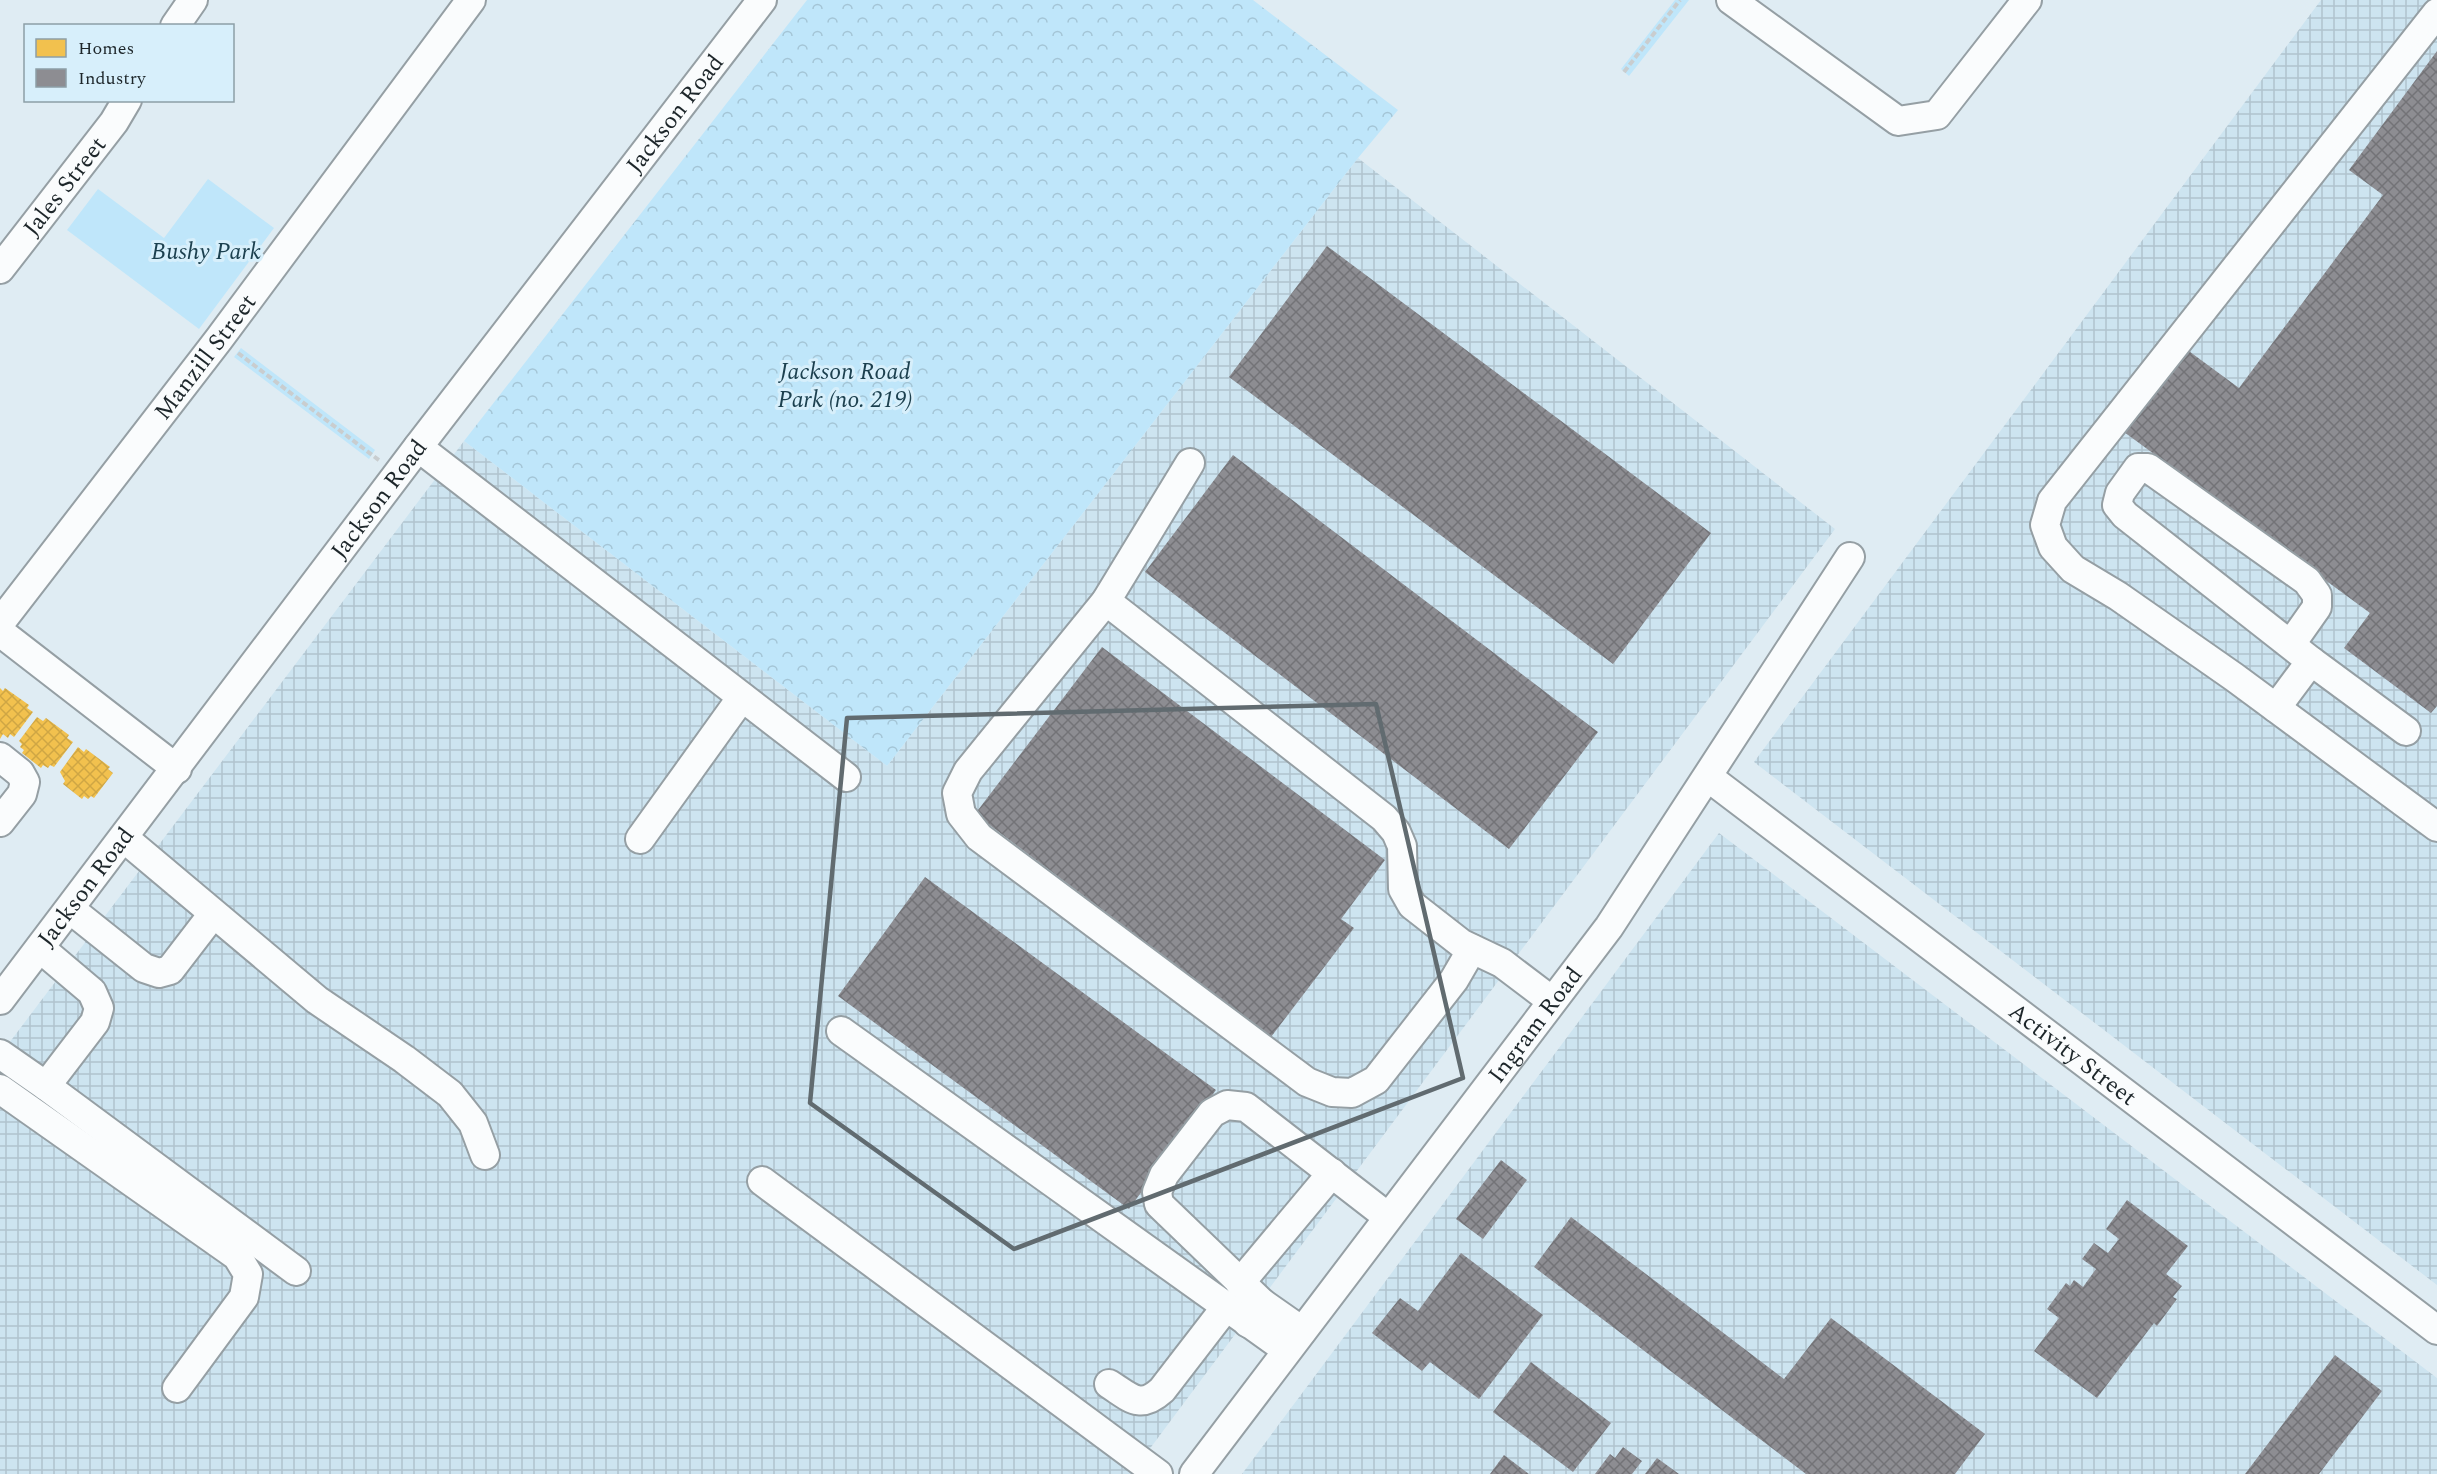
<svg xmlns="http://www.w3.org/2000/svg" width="2437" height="1474" viewBox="0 0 2437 1474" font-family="Spectral,serif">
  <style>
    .industrial { fill: url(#industrial-grid) }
    .green { fill: #bfe6fa }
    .forest { fill: url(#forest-crowns) }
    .homes { fill: url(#homes-cross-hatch) }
    .industry { fill: url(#industry-cross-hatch) }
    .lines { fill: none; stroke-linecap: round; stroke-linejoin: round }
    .minor-casing { stroke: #959fa4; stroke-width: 32 }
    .path { stroke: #c9cdcf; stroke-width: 4; stroke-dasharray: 6 3; stroke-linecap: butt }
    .minor { stroke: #fafcfd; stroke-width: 28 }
    .marked { fill: none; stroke: #616b70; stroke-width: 4.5; stroke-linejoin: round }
    .labels { text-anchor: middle; stroke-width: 6; stroke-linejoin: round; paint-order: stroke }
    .street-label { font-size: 24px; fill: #1d262a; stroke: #d7effb }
    .park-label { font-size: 24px; font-style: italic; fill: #1c404f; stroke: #d7effb }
  </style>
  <defs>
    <pattern id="industrial-grid" width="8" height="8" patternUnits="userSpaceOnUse" patternTransform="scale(1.5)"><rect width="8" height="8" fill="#cde4f0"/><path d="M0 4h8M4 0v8" fill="none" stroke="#b0c3ce"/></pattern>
    <pattern id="forest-crowns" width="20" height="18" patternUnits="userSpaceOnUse" patternTransform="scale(1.5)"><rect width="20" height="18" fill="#bfe6fa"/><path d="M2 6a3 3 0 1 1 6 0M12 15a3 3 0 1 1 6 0" fill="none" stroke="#a4c5d6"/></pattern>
    <pattern id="homes-cross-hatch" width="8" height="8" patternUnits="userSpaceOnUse" patternTransform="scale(1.5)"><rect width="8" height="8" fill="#f2c14e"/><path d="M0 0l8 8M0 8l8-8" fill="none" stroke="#cfa644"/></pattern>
    <pattern id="industry-cross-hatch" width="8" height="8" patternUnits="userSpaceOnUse" patternTransform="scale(1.5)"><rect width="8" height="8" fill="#8d8d92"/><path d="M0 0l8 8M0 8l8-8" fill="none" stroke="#737377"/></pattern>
  </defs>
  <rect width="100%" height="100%" fill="#dfecf3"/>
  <path class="industrial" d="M2321,0H2437V1285L1754,762Z
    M1358,158L1835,529L1131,1474H0V1055L464,441L887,766Z
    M1719,833L2437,1378V1474H1242Z"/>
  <path class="green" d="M1675,0H1689L1629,76L1621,69Z
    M208,179L274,228L199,329L67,230L98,189L164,238Z
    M241,348L375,450L369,459L234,357Z"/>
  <path class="forest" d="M807,0H1253L1398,110L1358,158L887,766L464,441Z"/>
  <path class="homes" d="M0,688L3,691L5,688L29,705L27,708L33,712L14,737L10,734L8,738L3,734L0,739Z
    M37,717L43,721L46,718L69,735L67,738L73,742L54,767L50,765L48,768L43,765L41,768L22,753L24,750L20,747L22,744L19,741Z
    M78,747L84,752L86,749L110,767L108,769L113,773L94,798L91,796L88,799L84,796L82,799L63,784L65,781L60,772Z"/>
  <path class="industry" d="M2437,51V706L2431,713L2344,648L2370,613L2120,429L2182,346L2239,388L2383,195L2349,170Z
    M1327,246L1711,533L1613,664L1229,377Z
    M1233,455L1598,732L1509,849L1145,572Z
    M1102,647L1385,860L1341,919L1354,928L1271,1037L975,814Z
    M925,877L1216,1090L1129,1209L838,996Z
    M1501,1160L1527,1180L1483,1239L1456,1219Z
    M2127,1200L2188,1246L2166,1274L2182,1286L2173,1297L2177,1299L2157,1326L2154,1323L2097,1398L2034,1351L2059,1318L2047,1309L2066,1283L2070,1286L2074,1280L2083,1287L2096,1269L2082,1259L2094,1243L2108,1253L2119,1239L2106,1229Z
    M1571,1217L1784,1379L1831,1318L1985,1434L1955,1474H1806L1534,1267Z
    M1461,1253L1543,1315L1479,1399L1430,1362L1422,1371L1372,1333L1400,1298L1418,1311Z
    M2335,1355L2382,1391L2319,1474H2245Z
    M1531,1362L1611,1423L1573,1472L1493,1412Z
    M1623,1447L1642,1461L1632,1474H1595L1610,1454L1615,1458Z
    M1504,1455L1529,1474H1490Z
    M1657,1458L1679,1474H1645Z"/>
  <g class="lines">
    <defs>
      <g id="minor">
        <path d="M1731,0L1898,121L1937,115L2027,0"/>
        <path d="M2437,13L2052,501L2045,525L2053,547L2073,569L2118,596L2234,677L2437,827"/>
        <path d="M175,26L193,0"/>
        <path id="s1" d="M0,269L114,122L127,100"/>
        <path d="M418,447L846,777"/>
        <path d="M1190,463L1106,601L968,771L957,793L961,814L979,837L1307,1082L1332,1092L1352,1093L1376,1080L1454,980L1472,949"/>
        <path d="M1106,601L1384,818L1396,832L1402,846L1403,889L1412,905L1462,944L1502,963L1552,1001"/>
        <path id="s2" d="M0,623L219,339L471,0"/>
        <path d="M0,632L177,769"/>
        <path d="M2291,644L2317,607V595L2307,581L2148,468H2138L2120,493L2117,505L2125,515L2311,661L2406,731"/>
        <path d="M2276,708L2311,661"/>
        <path d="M0,757L20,773L25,782L22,794L0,822"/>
        <path id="s3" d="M1708,777L2437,1330"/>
        <path d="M124,838L317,1000L404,1059L450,1094L473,1123L485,1155"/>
        <path d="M640,839L742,697"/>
        <path d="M70,909L144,968L159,973L170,970L213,914"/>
        <path id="s4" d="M0,1000L418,447L762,0"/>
        <path d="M841,1031L1287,1350"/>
        <path d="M0,1054L46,1086L95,1022L99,1008L92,992L40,948"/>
        <path d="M46,1086L296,1271"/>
        <path d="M0,1089L237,1256L248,1274L244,1297L177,1388"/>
        <path d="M762,1181L1158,1474"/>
        <path d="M1240,1283L1332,1173"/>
        <path d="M1262,1303L1302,1331"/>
        <path d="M1248,1323L1262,1303L1159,1204L1157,1192L1164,1175L1212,1113L1227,1105L1246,1107L1388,1217"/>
        <path d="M1109,1384C1131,1398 1140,1410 1162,1390L1226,1307"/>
        <path id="s5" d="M1194,1474L1609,927L1850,557"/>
      </g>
    </defs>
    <use href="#minor" class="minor-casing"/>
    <path class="path" d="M1624,72L1680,0
      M238,353L380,461"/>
    <use href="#minor" class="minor"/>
  </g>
  <path class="marked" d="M1376,704L1463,1078L1014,1249L810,1103L847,718Z"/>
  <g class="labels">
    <g class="street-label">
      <text dy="8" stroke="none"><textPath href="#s4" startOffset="1114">Jackson Road</textPath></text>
      <text dy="8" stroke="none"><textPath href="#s1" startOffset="105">Jales Street</textPath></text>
      <text dy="8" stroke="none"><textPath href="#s2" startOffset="336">Manzill Street</textPath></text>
      <text dy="8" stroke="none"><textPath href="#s4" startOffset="628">Jackson Road</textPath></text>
      <text dy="8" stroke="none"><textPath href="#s4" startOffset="142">Jackson Road</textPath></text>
      <text dy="8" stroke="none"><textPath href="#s5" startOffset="564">Ingram Road</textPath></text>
      <text dy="8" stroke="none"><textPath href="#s3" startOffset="458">Activity Street</textPath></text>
    </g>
    <g class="park-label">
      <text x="206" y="259">Bushy Park</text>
      <text x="845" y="379">Jackson Road<tspan x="845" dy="28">Park (no. 219)</tspan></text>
    </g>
  </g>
  <rect x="24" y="24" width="210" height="78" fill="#d7effb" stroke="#8d9fa7" stroke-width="1.5"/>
  <rect x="36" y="39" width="30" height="18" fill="#f2c14e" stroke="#8d9fa7" stroke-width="1.5"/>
  <text x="78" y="54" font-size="18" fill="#1d262a">Homes</text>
  <rect x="36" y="69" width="30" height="18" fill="#8d8d92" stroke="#8d9fa7" stroke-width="1.5"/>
  <text x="78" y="84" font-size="18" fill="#1d262a">Industry</text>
</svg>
